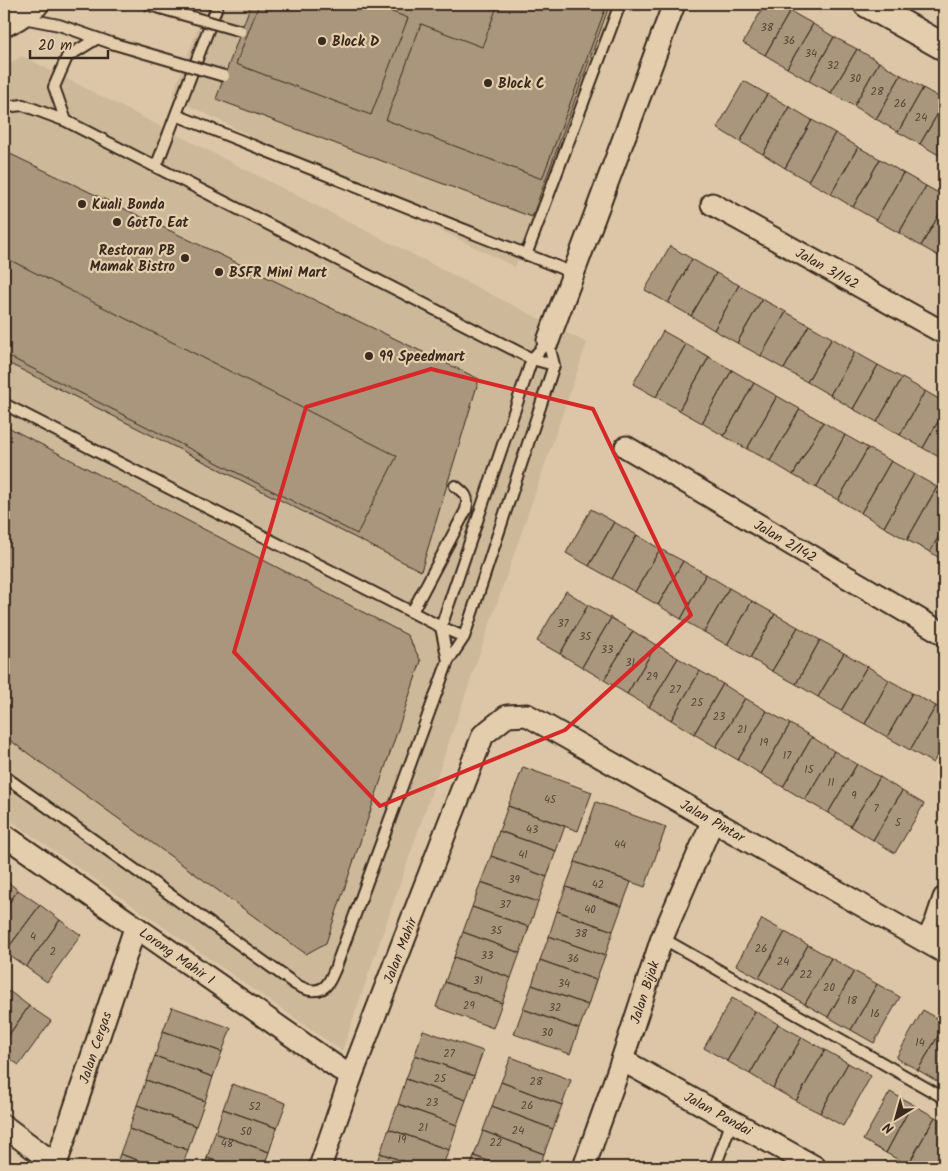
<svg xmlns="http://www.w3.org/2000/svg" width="948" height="1171" viewBox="0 0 948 1171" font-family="Kalam,sans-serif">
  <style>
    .built { fill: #cdb89a }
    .building { fill: #aa967d; stroke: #3b2a1e }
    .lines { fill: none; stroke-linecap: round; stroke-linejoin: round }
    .service-casing { stroke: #3b2a1e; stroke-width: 14 }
    .minor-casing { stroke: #3b2a1e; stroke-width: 25 }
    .tertiary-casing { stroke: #3b2a1e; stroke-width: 30 }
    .service { stroke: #e3cdad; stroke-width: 10 }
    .minor { stroke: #e3cdad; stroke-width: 21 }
    .tertiary { stroke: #e3cdad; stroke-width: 26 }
    .service-bridge-casing { stroke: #3b2a1e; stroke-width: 14; stroke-linecap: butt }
    .service-bridge { stroke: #e3cdad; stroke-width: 10 }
    .marked { fill: none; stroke: #d62828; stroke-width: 4; stroke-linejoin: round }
    .poi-dot { fill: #3b2a1e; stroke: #e3cdad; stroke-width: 2 }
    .labels { text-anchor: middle; stroke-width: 4.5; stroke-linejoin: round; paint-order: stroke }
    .number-label { font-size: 11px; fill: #574536 }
    .poi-label { font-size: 14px; font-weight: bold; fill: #3b2a1e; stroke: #e3cdad; text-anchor: start }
    .street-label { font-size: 14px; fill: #3b2a1e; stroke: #e3cdad }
  </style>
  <rect width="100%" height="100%" fill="#dcc6a7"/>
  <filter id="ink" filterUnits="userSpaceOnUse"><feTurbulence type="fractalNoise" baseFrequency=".02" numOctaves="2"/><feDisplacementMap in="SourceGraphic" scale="10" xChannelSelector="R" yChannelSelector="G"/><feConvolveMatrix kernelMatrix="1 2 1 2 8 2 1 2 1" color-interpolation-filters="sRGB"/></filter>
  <g filter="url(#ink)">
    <path class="built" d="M207,4H616L515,267L172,97Z
      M22,56L587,343L342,1051L4,816V67Z"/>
    <path class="building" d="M251,4H610L532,217L216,99Z
      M259,4H371L408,18L371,115L236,64Z
      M498,4H607L542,179L386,120L421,24L482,47Z
      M765,4H778L790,11L765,55L743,43Z
      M790,11L813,24L787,68L765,55Z
      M813,24L834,37L809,81L787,68Z
      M834,37L857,49L831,93L809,81Z
      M857,49L879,62L854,106L831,93Z
      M879,62L901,75L876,119L854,106Z
      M901,75L923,88L898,132L876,119Z
      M744,81L767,94L740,142L717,128Z
      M923,88L944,100V103L920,144L898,132Z
      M767,94L790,107L763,154L740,142Z
      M944,103V154L942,157L920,144Z
      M790,107L812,120L785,168L763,154Z
      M812,120L835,133L808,181L785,168Z
      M835,133L858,147L831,194L808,181Z
      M858,147L880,159L853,207L831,194Z
      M4,151L479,379L421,571L4,361Z
      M880,159L903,173L876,220L853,207Z
      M903,173L926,186L899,233L876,220Z
      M926,186L944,196V206L921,246L899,233Z
      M944,206V259L921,246Z
      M670,246L692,259L668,303L645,290Z
      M4,257L397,456L357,534L4,354Z
      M692,259L716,273L691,316L668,303Z
      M716,273L739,285L714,330L691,316Z
      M739,285L762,299L737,343L714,330Z
      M762,299L786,312L761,356L737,343Z
      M786,312L809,325L784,369L761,356Z
      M809,325L832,338L807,382L784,369Z
      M663,331L686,344L656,397L633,384Z
      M832,338L855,352L830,395L807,382Z
      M686,344L709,357L679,410L656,397Z
      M855,352L878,365L853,409L830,395Z
      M709,357L732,370L702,423L679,410Z
      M878,365L902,378L877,422L853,409Z
      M732,370L754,383L724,436L702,423Z
      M902,378L925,391L900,435L877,422Z
      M754,383L777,396L747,449L724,436Z
      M925,391L944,402V411L923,448L900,435Z
      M777,396L800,409L770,461L747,449Z
      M800,409L823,422L793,475L770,461Z
      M944,411V460L923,448Z
      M823,422L845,435L816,488L793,475Z
      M4,425L407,635L421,661L326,943L306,954L4,736Z
      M845,435L868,448L838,500L816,488Z
      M868,448L891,461L861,513L838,500Z
      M891,461L914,474L884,527L861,513Z
      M914,474L937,487L907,540L884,527Z
      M937,487L944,491V527L930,552L907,540Z
      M591,509L614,522L589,566L566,553Z
      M614,522L637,535L612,579L589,566Z
      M944,527V561L930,552Z
      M637,535L660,549L635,592L612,579Z
      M660,549L683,561L658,605L635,592Z
      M683,561L706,574L681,619L658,605Z
      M706,574L729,588L704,632L681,619Z
      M729,588L752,601L727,645L704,632Z
      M566,591L588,605L560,654L537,641Z
      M752,601L775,614L750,658L727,645Z
      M588,605L611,618L582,667L560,654Z
      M775,614L798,627L772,671L750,658Z
      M611,618L633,631L604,680L582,667Z
      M798,627L820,640L796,684L772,671Z
      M633,631L656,645L627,694L604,680Z
      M820,640L844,653L818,697L796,684Z
      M656,645L678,658L649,707L627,694Z
      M844,653L867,666L841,711L818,697Z
      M678,658L700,671L671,720L649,707Z
      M867,666L889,680L865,724L841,711Z
      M700,671L723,684L694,734L671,720Z
      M889,680L912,693L887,737L865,724Z
      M723,684L745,698L716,747L694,734Z
      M912,693L936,706L910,750L887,737Z
      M745,698L767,711L738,760L716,747Z
      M936,706L944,711V744L933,763L910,750Z
      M767,711L790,724L761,774L738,760Z
      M790,724L812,737L783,787L761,774Z
      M812,737L834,751L805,800L783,787Z
      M834,751L857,764L828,813L805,800Z
      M857,764L880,777L850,826L828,813Z
      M523,767L592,792L578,831L508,806Z
      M880,777L902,791L873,840L850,826Z
      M902,791L924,804L895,853L873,840Z
      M596,802L666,827L645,887L575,862Z
      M508,806L565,826L556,851L499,831Z
      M499,831L556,851L547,877L491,856Z
      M491,856L547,877L538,902L481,882Z
      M575,862L631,882L622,906L566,887Z
      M4,879L18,890L4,910Z
      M481,882L538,902L529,927L472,907Z
      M566,887L622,906L613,931L557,911Z
      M18,890L40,905L5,952L4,951V910Z
      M40,905L60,920L26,967L5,952Z
      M472,907L529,927L520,953L463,932Z
      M557,911L613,931L605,956L549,936Z
      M762,919L785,932L759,978L736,965Z
      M60,920L81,935L47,982L26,967Z
      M463,932L520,953L511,978L454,957Z
      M785,932L808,945L782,991L759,978Z
      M549,936L605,956L596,980L540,960Z
      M808,945L831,958L805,1004L782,991Z
      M454,957L511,978L502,1003L445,982Z
      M831,958L854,971L828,1017L805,1004Z
      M540,960L596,980L588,1005L532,985Z
      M854,971L877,984L851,1030L828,1017Z
      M445,982L502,1003L493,1028L436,1007Z
      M877,984L900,997L874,1043L851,1030Z
      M532,985L588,1005L579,1029L523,1009Z
      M9,991L29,1006L4,1042V998Z
      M732,998L755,1011L727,1061L704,1048Z
      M29,1006L51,1021L19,1065L4,1055V1042Z
      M172,1007L231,1028L222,1052L163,1031Z
      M523,1009L579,1029L570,1054L514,1034Z
      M923,1010L944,1023V1026L918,1070L896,1058Z
      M755,1011L778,1024L750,1074L727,1061Z
      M778,1024L802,1037L773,1088L750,1074Z
      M944,1026V1077L940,1083L918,1070Z
      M423,1030L483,1051L474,1076L415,1055Z
      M163,1031L222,1052L213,1077L155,1056Z
      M802,1037L825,1050L796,1101L773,1088Z
      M825,1050L848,1063L820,1113L796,1101Z
      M415,1055L474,1076L466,1100L406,1079Z
      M155,1056L213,1077L205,1101L146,1080Z
      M511,1057L571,1080L562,1105L501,1082Z
      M848,1063L871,1076L843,1126L820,1113Z
      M406,1079L466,1100L457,1125L398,1104Z
      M146,1080L205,1101L196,1126L137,1105Z
      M501,1082L562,1105L553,1129L492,1106Z
      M232,1084L286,1103L277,1128L223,1109Z
      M890,1092L912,1104L886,1153L863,1140Z
      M398,1104L457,1125L449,1150L389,1129Z
      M912,1104L935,1117L908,1165L886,1153Z
      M137,1105L196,1126L188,1150L129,1129Z
      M492,1106L553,1129L544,1154L483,1131Z
      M223,1109L277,1128L269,1152L215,1133Z
      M935,1117L944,1122V1153L937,1167H912L908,1165Z
      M129,1129L188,1150L182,1167H158L120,1154Z
      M389,1129L449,1150L442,1167H420L380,1153Z
      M483,1131L544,1154L539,1167H505L474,1156Z
      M215,1133L269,1152L264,1167H233L207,1158Z
      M380,1153L420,1167H375Z
      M944,1153V1167H937Z
      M120,1154L158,1167H115Z
      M474,1156L505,1167H470Z
      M207,1158L233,1167H204Z"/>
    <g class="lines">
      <defs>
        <path id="service" d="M23,18L59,25L111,43
          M4,107L23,105L66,121L532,359L554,365
          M176,115L573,273
          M66,121L54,87L67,57L96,39
          M156,167L218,4
          M526,255L620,4
          M4,404L441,627L464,637
          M412,612L466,510C469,497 466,494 455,486
          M448,661L441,627L532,359L548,341
          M4,776L295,984C305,990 320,995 328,983C331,979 333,973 335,969L448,661L464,637L554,365L548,341
          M662,938L944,1098
          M715,1167L732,1121"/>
        <g id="minor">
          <path id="s1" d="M712,204L944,333"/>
          <path d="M548,341L674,4"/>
          <path id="s2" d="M626,447L944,634"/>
          <path id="s3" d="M4,835L351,1077"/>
          <path d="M927,941L936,922L944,898"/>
          <path id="s4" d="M622,1060L815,1167"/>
          <path d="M4,1126L56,1165"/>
          <path id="s5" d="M55,1167L135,928"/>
          <path id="s6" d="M320,1167L351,1077L483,735L507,716L527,715L944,952"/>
          <path id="s7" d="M584,1167L622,1060L662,938L713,820"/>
        </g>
        <path id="tertiary" d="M867,4L944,47
          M4,23L16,17L35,4"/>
      </defs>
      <use href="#service" class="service-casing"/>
      <use href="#minor" class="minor-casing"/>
      <use href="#tertiary" class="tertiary-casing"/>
      <use href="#service" class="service"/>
      <use href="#minor" class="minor"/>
      <use href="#tertiary" class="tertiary"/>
      <defs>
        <path id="service-bridge" d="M146,4L241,31
          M111,43L224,76"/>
      </defs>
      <use href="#service-bridge" class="service-bridge-casing"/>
      <use href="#service-bridge" class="service-bridge"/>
    </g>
  </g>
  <path class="marked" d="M431,369L593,409L691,615L565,730L380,806L234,652L306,407Z"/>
  <g class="poi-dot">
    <circle cx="322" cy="41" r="5"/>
    <circle cx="488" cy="83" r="5"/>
    <circle cx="82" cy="204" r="5"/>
    <circle cx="117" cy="222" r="5"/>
    <circle cx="185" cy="258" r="5"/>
    <circle cx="219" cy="272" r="5"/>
    <circle cx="369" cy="356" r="5"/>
  </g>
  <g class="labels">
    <g class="number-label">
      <text x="767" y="31">38</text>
      <text x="789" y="44">36</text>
      <text x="811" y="57">34</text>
      <text x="833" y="69">32</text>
      <text x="855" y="82">30</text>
      <text x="877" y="95">28</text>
      <text x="900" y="107">26</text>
      <text x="921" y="121">24</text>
      <text x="563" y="627">37</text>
      <text x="585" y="640">35</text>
      <text x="607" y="653">33</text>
      <text x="630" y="666">31</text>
      <text x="652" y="680">29</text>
      <text x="675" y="693">27</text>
      <text x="697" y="706">25</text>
      <text x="719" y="720">23</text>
      <text x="742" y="733">21</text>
      <text x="764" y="746">19</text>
      <text x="787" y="759">17</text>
      <text x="809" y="773">15</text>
      <text x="831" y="786">11</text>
      <text x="854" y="799">9</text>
      <text x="550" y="803">45</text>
      <text x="876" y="812">7</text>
      <text x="898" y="826">5</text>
      <text x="532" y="833">43</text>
      <text x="620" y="848">44</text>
      <text x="523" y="858">41</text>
      <text x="514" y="883">39</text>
      <text x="598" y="888">42</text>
      <text x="505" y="908">37</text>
      <text x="590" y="913">40</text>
      <text x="496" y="934">35</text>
      <text x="581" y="937">38</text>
      <text x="33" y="940">4</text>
      <text x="761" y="952">26</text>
      <text x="53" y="955">2</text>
      <text x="487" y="959">33</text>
      <text x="573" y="962">36</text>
      <text x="783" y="965">24</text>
      <text x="806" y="978">22</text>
      <text x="478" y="984">31</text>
      <text x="564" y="987">34</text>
      <text x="829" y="991">20</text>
      <text x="852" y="1004">18</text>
      <text x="469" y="1009">29</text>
      <text x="555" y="1011">32</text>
      <text x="875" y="1017">16</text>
      <text x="547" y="1036">30</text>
      <text x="920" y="1046">14</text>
      <text x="449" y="1057">27</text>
      <text x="440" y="1082">25</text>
      <text x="536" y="1085">28</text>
      <text x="432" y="1106">23</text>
      <text x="527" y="1109">26</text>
      <text x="255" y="1110">52</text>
      <text x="423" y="1131">21</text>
      <text x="518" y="1134">24</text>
      <text x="246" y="1135">50</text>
      <text x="402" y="1143">19</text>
      <text x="496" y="1146">22</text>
      <text x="227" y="1147">48</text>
    </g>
    <g class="poi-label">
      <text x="332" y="46">Block D</text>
      <text x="498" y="88">Block C</text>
      <text x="92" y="209">Kuali Bonda</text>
      <text x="127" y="227">GotTo Eat</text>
      <text x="175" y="255" text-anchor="end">Restoran PB<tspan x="175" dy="16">Mamak Bistro</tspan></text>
      <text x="229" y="277">BSFR Mini Mart</text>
      <text x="379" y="361">99 Speedmart</text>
    </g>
    <g class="street-label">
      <text dy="5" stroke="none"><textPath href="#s1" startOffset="132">Jalan 3/142</textPath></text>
      <text dy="5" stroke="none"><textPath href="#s2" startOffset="185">Jalan 2/142</textPath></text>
      <text dy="5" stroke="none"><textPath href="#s6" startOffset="726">Jalan Pintar</textPath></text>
      <text dy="5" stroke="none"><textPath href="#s6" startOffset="231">Jalan Mahir</textPath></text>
      <text dy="5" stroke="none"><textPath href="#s3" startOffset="211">Lorong Mahir 1</textPath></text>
      <text dy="5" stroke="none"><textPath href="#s7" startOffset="185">Jalan Bijak</textPath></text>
      <text dy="5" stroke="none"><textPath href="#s5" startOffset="126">Jalan Cergas</textPath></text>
      <text dy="5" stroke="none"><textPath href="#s4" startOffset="110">Jalan Pandai</textPath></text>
    </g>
  </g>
  <rect width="948" height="1171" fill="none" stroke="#e3cdad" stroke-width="20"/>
  <rect x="10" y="10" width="928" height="1151" fill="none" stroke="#3b2a1e" stroke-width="2" filter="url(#ink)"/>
  <g transform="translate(896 1118) rotate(217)" stroke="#e3cdad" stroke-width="4" paint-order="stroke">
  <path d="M0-4L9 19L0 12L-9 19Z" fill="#3b2a1e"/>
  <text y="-8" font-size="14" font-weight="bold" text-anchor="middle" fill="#3b2a1e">N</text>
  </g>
  <path d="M30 50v8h78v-8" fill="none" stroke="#3b2a1e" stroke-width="2.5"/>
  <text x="38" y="50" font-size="15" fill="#3b2a1e" stroke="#e3cdad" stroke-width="4" paint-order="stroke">20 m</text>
</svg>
